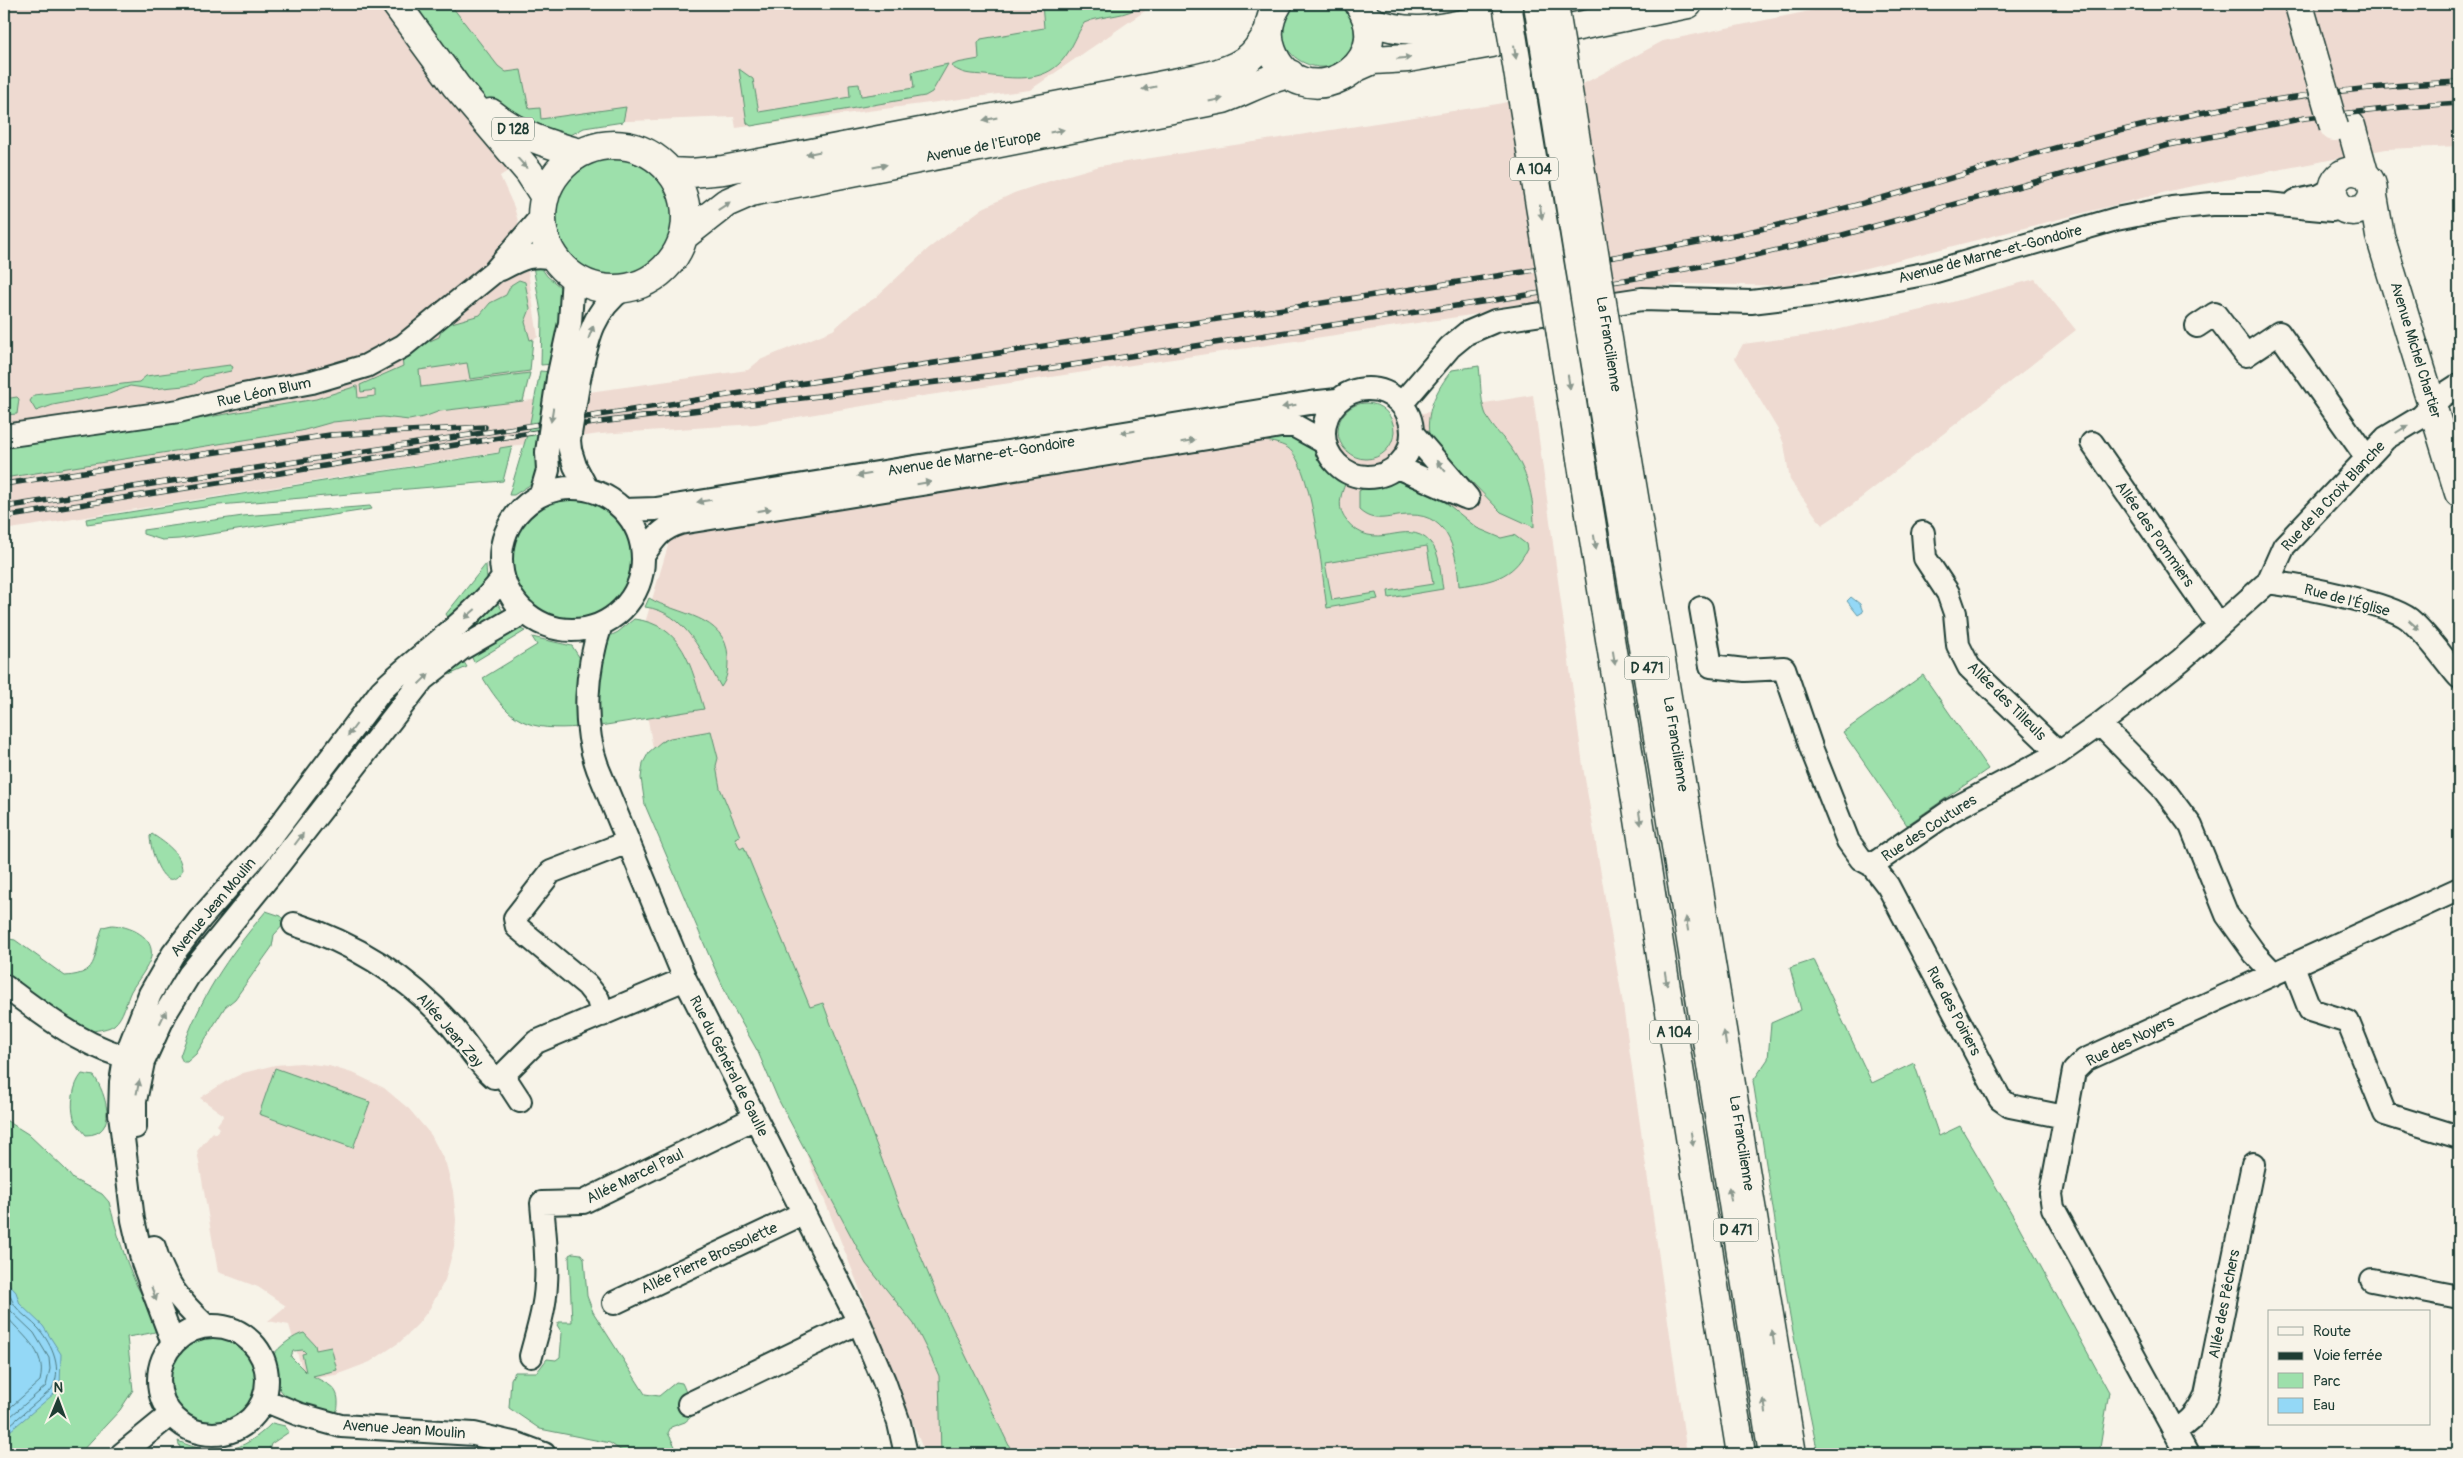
<svg xmlns="http://www.w3.org/2000/svg" width="2463" height="1458" viewBox="0 0 2463 1458" font-family="Pangolin,sans-serif">
  <style>
    .built { fill: #eedad1 }
    .green { fill: #9de0ab; stroke: #5e8e70; fill-rule: evenodd }
    .water { fill: #94d8f6; stroke: #659aa8 }
    .lines { fill: none; stroke-linecap: round; stroke-linejoin: round }
    .shore { stroke: #4e7b82; stroke-width: 1 }
    .minor-casing { stroke: #1f3d34; stroke-width: 26 }
    .major-casing { stroke: #1f3d34; stroke-width: 31 }
    .highway-casing { stroke: #1f3d34; stroke-width: 31 }
    .minor { stroke: #f7f3e8; stroke-width: 22 }
    .major { stroke: #f7f3e8; stroke-width: 28 }
    .highway { stroke: #f7f3e8; stroke-width: 28 }
    .rail-casing { stroke: #1f3d34; stroke-width: 5.5 }
    .rail { stroke: #f7f3e8; stroke-width: 4; stroke-dasharray: 11; stroke-linecap: butt }
    .minor-bridge-casing { stroke: #1f3d34; stroke-width: 26; stroke-linecap: butt }
    .major-bridge-casing { stroke: #1f3d34; stroke-width: 31; stroke-linecap: butt }
    .highway-bridge-casing { stroke: #1f3d34; stroke-width: 31; stroke-linecap: butt }
    .minor-bridge { stroke: #f7f3e8; stroke-width: 22 }
    .major-bridge { stroke: #f7f3e8; stroke-width: 28 }
    .highway-bridge { stroke: #f7f3e8; stroke-width: 28 }
    .oneway { fill: #8b988e }
    .labels { text-anchor: middle; stroke-width: 4.5; stroke-linejoin: round; paint-order: stroke }
    .shield { fill: #f7f3e8; stroke: #60746a; stroke-width: 1 }
    .shield-label { font-size: 14px; font-weight: bold; fill: #1f3d34 }
    .street-label { font-size: 15px; fill: #1f3d34; stroke: #f7f3e8 }
  </style>
  <rect width="100%" height="100%" fill="#f7f3e8"/>
  <filter id="ink" filterUnits="userSpaceOnUse"><feTurbulence type="fractalNoise" baseFrequency=".02" numOctaves="2"/><feDisplacementMap in="SourceGraphic" scale="10" xChannelSelector="R" yChannelSelector="G"/><feConvolveMatrix kernelMatrix="1 2 1 2 8 2 1 2 1" color-interpolation-filters="sRGB"/></filter>
  <g filter="url(#ink)">
    <path class="built" d="M4,4H1155L1030,90L736,128L734,117L551,124L530,157L500,176L514,207L523,239L538,337L533,340L530,373L524,401L748,370L760,360L833,330L854,311L875,298L929,248L983,208L1014,193L1065,176L1100,166L1498,104L1583,84L1663,41L1844,4L2459,5V146L2386,149L2178,189L1795,286L1681,284L916,397L756,424L600,434L512,446L500,448L499,452L4,530Z
      M2035,279L2076,330L1852,505L1822,525L1790,480L1784,444L1778,430L1735,358L1743,344L1819,334L1938,306Z
      M1533,395L1584,773L1622,998L1687,1454H925L659,782L636,653L671,536Z
      M301,1063L329,1066L355,1074L384,1088L409,1109L431,1135L446,1164L453,1191L456,1220L454,1247L445,1280L430,1308L418,1324L400,1342L370,1362L336,1375L305,1379L289,1325L268,1321L286,1306L258,1287L218,1272L197,1151L213,1132L216,1134L220,1128L217,1125L224,1115L200,1098L225,1082L243,1073L275,1065Z"/>
    <path class="green" d="M417,4H450L498,66L506,72L521,70L529,109L540,108L541,119L626,107L623,122L584,128L563,139C544,131 520,124 503,113C474,94 430,35 417,4Z
      M1042,4H1141C1129,18 1103,14 1084,23C1077,34 1073,47 1065,57C1047,82 1018,79 992,76C975,73 966,77 951,66L957,63L979,59L978,43L981,39L1044,28Z
      M1298,4H1339C1349,12 1355,24 1354,37C1344,101 1244,50 1298,4Z
      M948,64L932,92L925,96L751,126L747,123L739,69L753,79L759,112L850,97L849,85L859,84L861,96L914,88L912,72Z
      M555 215a60 60 0 1 1 120 0a60 60 0 1 1-120 0Z
      M533,266H540L547,276L565,291L553,364L541,365L542,318Z
      M519,280L525,282L530,309L525,322L530,340L533,339L530,371L470,379L467,363L419,370L421,387L530,373L523,401L440,411L424,417L409,420L383,417L333,422L301,431L4,478V446L167,424L316,399L357,386L358,398L375,396V390L361,392L360,385L403,366L402,359L414,348L439,337L442,329L448,324L480,315L490,303L506,295L511,285Z
      M230,365L233,367L231,371L203,377L194,384L184,386L152,389L130,386L109,394L53,405L36,411L30,401L34,395L139,382L146,376Z
      M1479,366C1481,382 1480,397 1485,412C1489,424 1500,434 1508,444C1527,469 1534,496 1534,527L1501,512L1430,439C1424,414 1436,390 1452,370Z
      M540,371L551,372L536,481L514,495H509L529,428Z
      M17,397L19,399L17,414L4,415V399Z
      M1338 431a28 28 0 1 1 56 0a28 28 0 1 1-56 0Z
      M1280,433L1315,444L1327,465L1347,480C1341,493 1336,507 1346,520C1375,556 1405,516 1430,542C1441,553 1440,575 1443,589L1389,598L1388,591L1433,584L1427,546L1325,563L1332,600L1376,593L1378,599L1327,608C1322,576 1313,466 1288,448C1280,443 1270,442 1262,440Z
      M512,446L503,481L219,505L87,524L86,519L499,453L500,448Z
      M1398,477L1433,492L1477,528L1501,538L1514,535L1526,544L1527,549C1513,579 1489,582 1459,586C1457,556 1451,514 1410,515C1390,515 1375,525 1359,510V491C1367,485 1387,480 1398,477Z
      M511 559a61 61 0 1 1 122 0a61 61 0 1 1-122 0Z
      M370,506L372,509L179,539L162,540L143,534V530L243,516Z
      M486,564L487,581L452,624L446,614Z
      M649,598C677,615 726,615 728,657C728,668 728,678 721,687C702,654 686,612 645,607Z
      M497,602L504,613L460,639L473,620Z
      M634,619C684,625 691,667 704,709L594,727L600,641L618,632Z
      M518,628L525,631L474,662L470,654Z
      M532,637L572,646L581,660L580,727C528,731 510,723 483,678L537,645Z
      M435,649L276,855L272,852L395,690Z
      M462,659L467,667L449,675L448,672Z
      M1923,675L1988,769L1907,825L1843,732Z
      M711,731L718,758L716,766L720,788L740,836L735,838L740,849L744,847L810,1007L823,1003L896,1197L940,1302L1013,1454H941L939,1376L932,1360L914,1324L866,1264L778,1099L758,1052L730,1002L711,960L645,805L641,778L643,763L649,752L661,742L670,738Z
      M152,834C165,843 182,853 182,871C164,899 150,849 150,836Z
      M266,911L281,916L285,923L274,935L272,947L235,999L225,1007L196,1054L187,1062H183L180,1056C200,997 226,959 266,911Z
      M112,925C129,926 155,936 151,957C148,968 137,981 131,991C126,1001 124,1017 114,1025C108,1029 99,1030 92,1031L75,1022L4,973V938L15,940L65,976C103,974 91,953 103,927Z
      M1814,960L1872,1083L1914,1063L1939,1136L1960,1126L2015,1219L2109,1392L2099,1454H1818L1790,1317L1753,1081L1768,1059L1771,1023L1801,1010L1790,968Z
      M275,1068L370,1102L353,1148L259,1114Z
      M82,1074L94,1076C106,1093 119,1135 86,1135C82,1130 76,1124 74,1118C70,1105 73,1084 82,1074Z
      M4,1119L28,1134L65,1169L73,1179L102,1194L109,1202C116,1230 125,1260 137,1286C144,1301 158,1314 161,1330C150,1334 139,1335 127,1337L133,1390L120,1410L79,1454H4Z
      M573,1253L581,1254L584,1258L587,1296L593,1312L645,1394L659,1396L676,1382L682,1383C686,1390 691,1409 692,1416L685,1422L671,1427L668,1433L679,1454H626L610,1443L540,1429L509,1408L511,1379L515,1372H537L547,1359L556,1360L560,1357L562,1333L557,1325L559,1322H572L569,1255Z
      M304,1333L315,1345L316,1350L331,1347L337,1370L313,1376C326,1384 339,1386 338,1404C338,1409 337,1411 333,1414C296,1402 271,1402 273,1355C279,1347 294,1335 304,1333ZM303,1350L306,1353L302,1354L306,1372L291,1357L293,1351Z
      M170 1380a43 43 0 1 1 86 0a43 43 0 1 1-86 0Z
      M272,1423L285,1426L289,1432L271,1444L269,1450L276,1454H182L178,1441C217,1458 242,1453 272,1423Z"/>
    <path class="water" d="M1851,597L1860,604L1863,612L1858,615L1847,601Z
      M4,1279L16,1292L20,1304L43,1326L61,1354L60,1386L55,1393L4,1436Z"/>
    <g class="lines">
      <path class="shore" d="M4,1287C10,1293 11,1300 16,1307C22,1315 32,1321 39,1329C52,1345 64,1370 51,1390L4,1430
        M4,1296L11,1311L34,1333L49,1358L50,1369L46,1386L4,1422
        M4,1313C20,1335 48,1350 40,1381L4,1413"/>
      <defs>
        <path id="minor" d="M2296,201L2320,196L2333,189
          M501,269C522,258 531,253 555,258
          M2197,326L2215,314L2246,355L2279,333L2367,458
          M558,378L570,323L573,276
          M579,379C587,342 591,312 624,288
          M1324 433a44 44 0 1 1 88 0a44 44 0 1 1-88 0Z
          M1402,403L1450,347L1467,333L1495,321L1642,299L1751,302L1819,294L1929,273L2116,219L2172,208L2212,204H2267L2332,210L2341,207
          M1413,434L1468,498
          M4,436L179,411L243,395L312,382L366,366L403,346L494,272L542,216
          M2092,443L2219,626
          M570,450L575,466L587,489
          M1397,467L1465,497
          M501 559a71 71 0 1 1 142 0a71 71 0 1 1-142 0Z
          M541,494L548,470L547,452
          M624,510L656,509L1310,403L1337,400
          M1923,533L1925,558L1948,593L1955,613L1958,645L1969,667L2059,753
          M643,556C654,539 660,529 680,523L1281,426H1295L1324,442
          M2268,582C2298,586 2387,602 2409,619C2428,635 2443,658 2459,677
          M1701,608L1711,666L1745,670L1784,668L1812,750L1848,841L1861,859L1872,865L1888,886L2000,1099L2010,1106L2065,1117
          M601,624C586,670 581,722 598,769L685,979L859,1322L884,1381L899,1423L906,1454
          M2100,724L2162,787L2191,826L2227,915L2255,954L2274,974
          M1872,865L1952,810L2059,753L2100,724L2181,660L2268,582L2284,546L2386,438L2421,417L2442,396L2459,385
          M294,924C354,943 408,977 450,1024C465,1041 476,1062 494,1077L503,1075L536,1042L685,979
          M2293,966L2310,1010L2348,1022L2385,1114L2459,1137
          M4,986C51,1020 82,1047 140,1061
          M602,1015L598,999L587,985L517,927L515,918L551,872L628,842
          M503,1075L520,1101
          M135,1127V1101L143,1062L165,1014L189,975L280,863L423,679L461,649L525,612
          M154,1247C165,1283 179,1301 206,1326
          M2372,1280L2459,1297
          M614,1303L804,1213
          M159 1380a54 54 0 1 1 108 0a54 54 0 1 1-108 0Z
          M173,1343L143,1263L133,1220L120,1114L121,1082L125,1058L150,994L173,954L200,919L262,849L381,691C421,652 469,622 503,578
          M531,1356C537,1333 545,1309 546,1284C548,1257 544,1230 542,1203L583,1202L755,1118
          M264,1400L298,1414L341,1426L474,1434L517,1444L544,1454
          M689,1404L859,1322
          M2174,1431C2191,1422 2198,1412 2206,1395L2253,1164
          M122,1454L171,1414
          M2187,1454L2053,1208L2051,1194L2074,1071L2085,1060L2459,889"/>
        <path id="major" d="M396,4L456,86L529,172L545,197
          M1278,4C1269,18 1266,35 1272,51C1297,119 1402,69 1359,4
          M1367,20C1413,38 1441,28 1487,19
          M1574,27L1688,4
          M1357,67L1373,60L1408,58L1492,43
          M491,113C518,135 547,144 580,153
          M2351,126L2364,173
          M542 217a72 72 0 1 1 144 0a72 72 0 1 1-144 0Z
          M2333 191a20 20 0 1 1 40 0a20 20 0 1 1-40 0Z
          M671,172L691,173L723,170L1159,86C1186,80 1233,75 1252,55C1258,49 1263,41 1268,33
          M2373,196L2380,236L2459,493
          M685,235L726,203L751,192L1223,99C1246,91 1266,78 1290,74
          M1590,329L1671,815L1773,1454"/>
        <path id="highway" d="M1606,327L1792,1454
          M1561,334L1741,1454"/>
      </defs>
      <use href="#minor" class="minor-casing"/>
      <use href="#major" class="major-casing"/>
      <use href="#highway" class="highway-casing"/>
      <use href="#minor" class="minor"/>
      <use href="#major" class="major"/>
      <use href="#highway" class="highway"/>
      <defs>
        <path id="rail" d="M4,484L330,435L485,427
          M4,507L1516,273C1615,257 1714,242 1811,217C1930,187 2047,146 2167,120C2263,99 2360,86 2459,82
          M4,517L600,422L1046,369L1625,280L1734,260L1839,236L2169,145L2305,118L2404,107L2459,103"/>
      </defs>
      <use href="#rail" class="rail-casing"/>
      <use href="#rail" class="rail"/>
      <defs>
        <path id="minor-bridge" d="M570,450L569,440L579,379
          M547,452L558,378"/>
        <path id="major-bridge" d="M1538,4L1590,329
          M2299,5L2334,127"/>
        <path id="highway-bridge" d="M1507,4L1561,334
          M1554,4L1606,327"/>
      </defs>
      <use href="#minor-bridge" class="minor-bridge-casing"/>
      <use href="#major-bridge" class="major-bridge-casing"/>
      <use href="#highway-bridge" class="highway-bridge-casing"/>
      <use href="#minor-bridge" class="minor-bridge"/>
      <use href="#major-bridge" class="major-bridge"/>
      <use href="#highway-bridge" class="highway-bridge"/>
    </g>
    <defs><path id="oneway-solid" d="M-6-.8H1V-3.2L6.5 0L1 3.2V.8H-6Z" transform="scale(1.25)"/></defs>
    <g class="oneway">
      <use href="#oneway-solid" transform="translate(1515 52) rotate(81)"/>
      <use href="#oneway-solid" transform="translate(1404 58) rotate(-5)"/>
      <use href="#oneway-solid" transform="translate(1149 88) rotate(169)"/>
      <use href="#oneway-solid" transform="translate(1216 100) rotate(-12)"/>
      <use href="#oneway-solid" transform="translate(990 119) rotate(169)"/>
      <use href="#oneway-solid" transform="translate(1057 131) rotate(-11)"/>
      <use href="#oneway-solid" transform="translate(813 153) rotate(169)"/>
      <use href="#oneway-solid" transform="translate(522 163) rotate(48)"/>
      <use href="#oneway-solid" transform="translate(880 166) rotate(-11)"/>
      <use href="#oneway-solid" transform="translate(724 206) rotate(-33)"/>
      <use href="#oneway-solid" transform="translate(1541 212) rotate(81)"/>
      <use href="#oneway-solid" transform="translate(591 332) rotate(-69)"/>
      <use href="#oneway-solid" transform="translate(1569 382) rotate(81)"/>
      <use href="#oneway-solid" transform="translate(1289 406) rotate(170)"/>
      <use href="#oneway-solid" transform="translate(552 415) rotate(99)"/>
      <use href="#oneway-solid" transform="translate(2402 429) rotate(-32)"/>
      <use href="#oneway-solid" transform="translate(1128 432) rotate(171)"/>
      <use href="#oneway-solid" transform="translate(1188 441) rotate(-9)"/>
      <use href="#oneway-solid" transform="translate(1441 466) rotate(-130)"/>
      <use href="#oneway-solid" transform="translate(864 475) rotate(171)"/>
      <use href="#oneway-solid" transform="translate(924 483) rotate(-9)"/>
      <use href="#oneway-solid" transform="translate(704 501) rotate(171)"/>
      <use href="#oneway-solid" transform="translate(764 510) rotate(-9)"/>
      <use href="#oneway-solid" transform="translate(1595 542) rotate(81)"/>
      <use href="#oneway-solid" transform="translate(470 614) rotate(139)"/>
      <use href="#oneway-solid" transform="translate(2414 625) rotate(43)"/>
      <use href="#oneway-solid" transform="translate(1614 658) rotate(81)"/>
      <use href="#oneway-solid" transform="translate(424 679) rotate(-44)"/>
      <use href="#oneway-solid" transform="translate(352 730) rotate(127)"/>
      <use href="#oneway-solid" transform="translate(1640 818) rotate(81)"/>
      <use href="#oneway-solid" transform="translate(299 839) rotate(-53)"/>
      <use href="#oneway-solid" transform="translate(1687 924) rotate(-99)"/>
      <use href="#oneway-solid" transform="translate(1666 979) rotate(81)"/>
      <use href="#oneway-solid" transform="translate(163 1017) rotate(-64)"/>
      <use href="#oneway-solid" transform="translate(1725 1038) rotate(-99)"/>
      <use href="#oneway-solid" transform="translate(138 1087) rotate(-78)"/>
      <use href="#oneway-solid" transform="translate(1692 1139) rotate(81)"/>
      <use href="#oneway-solid" transform="translate(1730 1194) rotate(-99)"/>
      <use href="#oneway-solid" transform="translate(154 1294) rotate(70)"/>
      <use href="#oneway-solid" transform="translate(1773 1337) rotate(-99)"/>
      <use href="#oneway-solid" transform="translate(1765 1406) rotate(-99)"/>
    </g>
  </g>
  <g class="labels">
    <g class="shield">
      <rect x="492" y="117.5" width="42" height="23" rx="4"/>
      <rect x="1510" y="157.5" width="48" height="23" rx="4"/>
      <rect x="1624.5" y="656.5" width="45" height="23" rx="4"/>
      <rect x="1650" y="1020.5" width="48" height="23" rx="4"/>
      <rect x="1713.5" y="1218.5" width="45" height="23" rx="4"/>
    </g>
    <g class="shield-label">
      <text x="513" y="134">D 128</text>
      <text x="1534" y="174">A 104</text>
      <text x="1647" y="673">D 471</text>
      <text x="1674" y="1037">A 104</text>
      <text x="1736" y="1235">D 471</text>
    </g>
    <g class="street-label">
      <text transform="translate(983 146) rotate(-11)" y="5">Avenue de l'Europe</text>
      <text transform="translate(1990 254) rotate(-15)" y="5">Avenue de Marne-et-Gondoire</text>
      <text transform="translate(1609 344) rotate(81)" y="5">La Francilienne</text>
      <text transform="translate(2416 350) rotate(73)" y="5">Avenue Michel Chartier</text>
      <text transform="translate(264 392) rotate(-12)" y="5">Rue Léon Blum</text>
      <text transform="translate(981 456) rotate(-9)" y="5">Avenue de Marne-et-Gondoire</text>
      <text transform="translate(2333 496) rotate(-47)" y="5">Rue de la Croix Blanche</text>
      <text transform="translate(2155 534) rotate(55)" y="5">Allée des Pommiers</text>
      <text transform="translate(2347 600) rotate(15)" y="5">Rue de l'Église</text>
      <text transform="translate(2007 701) rotate(45)" y="5">Allée des Tilleuls</text>
      <text transform="translate(1676 744) rotate(81)" y="5">La Francilienne</text>
      <text transform="translate(1929 828) rotate(-33)" y="5">Rue des Coutures</text>
      <text transform="translate(213 907) rotate(-50)" y="5">Avenue Jean Moulin</text>
      <text transform="translate(1954 1011) rotate(62)" y="5">Rue des Poiriers</text>
      <text transform="translate(450 1030) rotate(49)" y="5">Allée Jean Zay</text>
      <text transform="translate(2130 1041) rotate(-26)" y="5">Rue des Noyers</text>
      <text transform="translate(729 1066) rotate(63)" y="5">Rue du Général de Gaulle</text>
      <text transform="translate(1742 1143) rotate(81)" y="5">La Francilienne</text>
      <text transform="translate(635 1176) rotate(-26)" y="5">Allée Marcel Paul</text>
      <text transform="translate(709 1258) rotate(-25)" y="5">Allée Pierre Brossolette</text>
      <text transform="translate(2224 1304) rotate(-79)" y="5">Allée des Pêchers</text>
      <text transform="translate(404 1429) rotate(4)" y="5">Avenue Jean Moulin</text>
    </g>
  </g>
  <rect width="2463" height="1458" fill="none" stroke="#f7f3e8" stroke-width="20"/>
  <rect x="10" y="10" width="2443" height="1438" fill="none" stroke="#1f3d34" stroke-width="2" filter="url(#ink)"/>
  <rect x="2268" y="1310" width="162" height="115" fill="#f7f3e8" stroke="#a1aaa0"/>
  <rect x="2278" y="1327" width="25" height="8" fill="#f7f3e8" stroke="#a1aaa0"/>
  <text x="2313" y="1336" font-size="15" fill="#1f3d34">Route</text>
  <rect x="2278" y="1352" width="25" height="8" fill="#1f3d34" stroke="#a1aaa0"/>
  <text x="2313" y="1360" font-size="15" fill="#1f3d34">Voie ferrée</text>
  <rect x="2278" y="1373" width="25" height="15" fill="#9de0ab" stroke="#a1aaa0"/>
  <text x="2313" y="1386" font-size="15" fill="#1f3d34">Parc</text>
  <rect x="2278" y="1398" width="25" height="15" fill="#94d8f6" stroke="#a1aaa0"/>
  <text x="2313" y="1410" font-size="15" fill="#1f3d34">Eau</text>
  <g transform="translate(58 1400) rotate(1)" stroke="#f7f3e8" stroke-width="4" paint-order="stroke">
  <path d="M0-4L9 19L0 12L-9 19Z" fill="#1f3d34"/>
  <text y="-8" font-size="14" font-weight="bold" text-anchor="middle" fill="#1f3d34">N</text>
  </g>
</svg>
